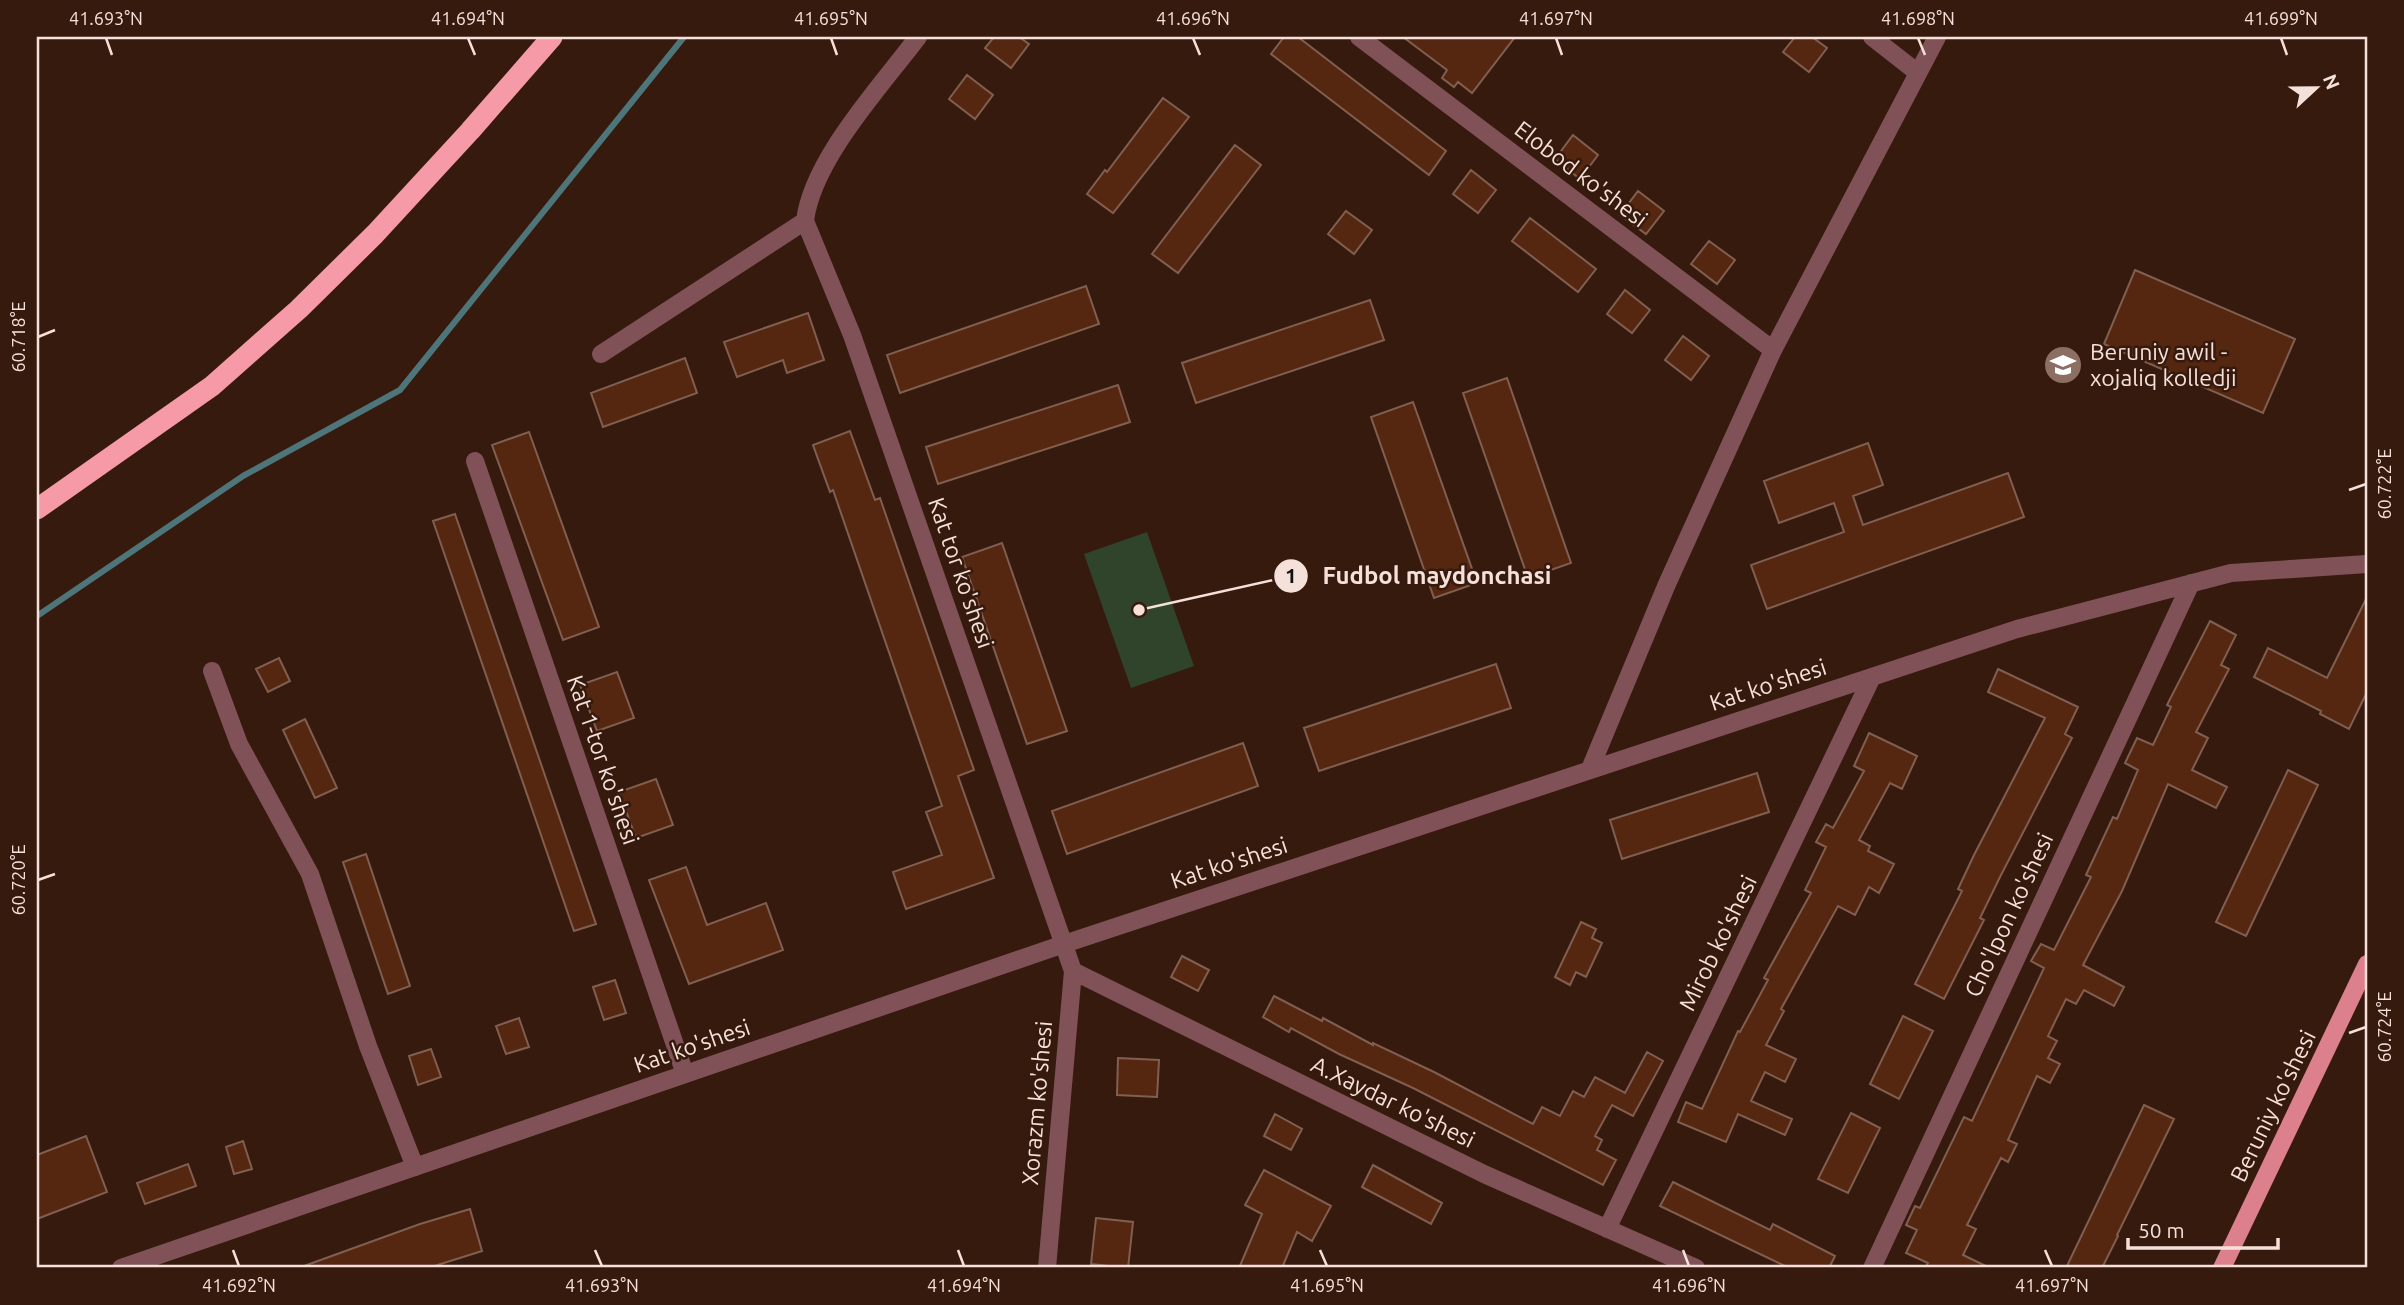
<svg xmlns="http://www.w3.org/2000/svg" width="2404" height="1305" viewBox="0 0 2404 1305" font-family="Ubuntu,sans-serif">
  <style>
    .green { fill: #30442b }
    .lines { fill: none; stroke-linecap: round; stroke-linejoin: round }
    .stream { stroke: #4e767a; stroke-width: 6 }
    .building { fill: #552710; stroke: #805f51; stroke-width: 2 }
    .minor { stroke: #805258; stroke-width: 18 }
    .major { stroke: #dd808d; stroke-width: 18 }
    .highway { stroke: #f59aa6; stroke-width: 21 }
    .ticks { fill: none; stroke: #f5e1d9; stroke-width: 2.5 }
    .labels { text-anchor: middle; stroke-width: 5; stroke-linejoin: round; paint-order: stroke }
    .street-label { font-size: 23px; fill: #f5e1d9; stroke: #361a0e }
    .poi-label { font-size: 23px; fill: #f5e1d9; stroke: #361a0e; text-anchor: start }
    .leader { fill: none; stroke: #f5e1d9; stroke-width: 2.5 }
    .callout-dot { fill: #f5e1d9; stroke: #361a0e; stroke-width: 2.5 }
    .mark-label { font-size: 21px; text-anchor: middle; font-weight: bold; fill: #111 }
    .callout-label { font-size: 24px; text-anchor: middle; font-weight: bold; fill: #f5e1d9; stroke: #361a0e; stroke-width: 5; stroke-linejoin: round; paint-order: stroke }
    .neatline { fill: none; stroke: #f5e1d9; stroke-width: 2.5 }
    .ticks-label { font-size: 18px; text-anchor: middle; fill: #f5e1d9 }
  </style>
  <rect width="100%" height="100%" fill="#361a0e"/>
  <path class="green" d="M1147,532L1194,666L1131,688L1084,554Z"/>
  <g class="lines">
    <path class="stream" d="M37,616L243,476L400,390L684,37"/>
  </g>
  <path class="building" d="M994,37H1019L1029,44L1011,68L985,48Z
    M1284,37H1298L1446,151L1429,175L1271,54Z
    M1403,37H1515L1472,93L1458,82L1454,87L1442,78L1447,70Z
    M1795,37H1812L1827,48L1809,72L1783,52Z
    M967,75L993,95L975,119L949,99Z
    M1163,98L1189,117L1113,213L1087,194L1105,170L1107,172Z
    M1573,135L1598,155L1580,179L1555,159Z
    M1235,145L1261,165L1178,273L1152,254Z
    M1471,170L1496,190L1478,213L1453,194Z
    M1638,191L1664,211L1646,234L1620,215Z
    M1346,211L1372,230L1354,254L1328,234Z
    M1530,218L1596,269L1578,292L1512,241Z
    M1709,241L1735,260L1717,284L1691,264Z
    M2135,270L2295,339L2263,413L2104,344Z
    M1086,286L1099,324L900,393L887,355Z
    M1625,290L1650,310L1632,333L1607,314Z
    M1370,300L1384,340L1196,403L1182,363Z
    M808,313L824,360L787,373L783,360L737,377L724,342Z
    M1683,336L1709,356L1691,380L1665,360Z
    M685,358L697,393L603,427L591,393Z
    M1507,378L1571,563L1528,578L1463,393Z
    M1118,385L1130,422L938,484L926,447Z
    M1413,402L1477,583L1434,598L1371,417Z
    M850,431L875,500L880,498L974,770L958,776L994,878L906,909L893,872L942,855L926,812L942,806L833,490L830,492L813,445Z
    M529,432L599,627L563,640L492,445Z
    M1868,443L1883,485L1853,496L1863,525L2008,473L2024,517L1767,609L1751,565L1844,532L1834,503L1779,523L1764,481Z
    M455,514L596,924L574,931L433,521Z
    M1002,543L1067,731L1027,744L962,557Z
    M2367,597V692L2349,729L2320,714L2321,711L2254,677L2268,648L2327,678Z
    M2210,621L2236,635L2221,665L2229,669L2196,732L2208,738L2192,770L2227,787L2216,808L2168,784L2122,891L2083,965L2124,987L2114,1006L2084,990L2076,1004L2066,999L2048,1036L2057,1041L2048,1058L2060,1064L2050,1083L2037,1076L2008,1140L2017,1144L2008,1162L2001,1158L1967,1225L1976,1229L1963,1255L1990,1268H1925L1928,1263L1906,1253L1917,1230L1906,1225L1915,1206L1920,1208L1964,1117L1972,1121L2044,968L2031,961L2041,944L2054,950L2091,877L2086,875L2113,817L2117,819L2138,770L2125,763L2137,738L2153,745L2171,707L2167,705Z
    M279,658L290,681L268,692L256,669Z
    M1496,664L1511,708L1319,771L1304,728Z
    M1998,669L2078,707L2065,734L2072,738L2001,875L1980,918L1984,920L1944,999L1915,984L1962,891L1958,889L1974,855L2045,718L1988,692Z
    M617,672L634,718L597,731L580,685Z
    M305,719L337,788L315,798L283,730Z
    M1869,733L1917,756L1902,789L1890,783L1859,840L1870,846L1868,851L1894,864L1879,893L1869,887L1855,915L1838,906L1781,1009L1784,1011L1766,1045L1796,1059L1785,1082L1765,1072L1751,1101L1792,1119L1785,1135L1738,1114L1726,1142L1678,1122L1686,1102L1702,1109L1738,1031L1740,1032L1768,980L1764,978L1811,893L1805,890L1826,847L1816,842L1826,824L1833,828L1864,771L1854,766Z
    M1243,743L1258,786L1067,854L1052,811Z
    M2288,770L2318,785L2246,936L2216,922Z
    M1757,773L1769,812L1622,859L1610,820Z
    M656,779L673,825L636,838L619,792Z
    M366,854L410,986L388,994L343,862Z
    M686,867L707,925L766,903L783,950L689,984L649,880Z
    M1581,922L1596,929L1592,938L1602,943L1586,977L1576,972L1570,985L1555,977Z
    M1182,956L1209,970L1198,991L1171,977Z
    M615,980L626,1013L604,1020L593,987Z
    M1274,996L1322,1021L1323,1018L1373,1045V1043L1434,1072L1533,1124L1542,1107L1560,1116L1573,1091L1584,1097L1595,1077L1625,1093L1647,1052L1663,1061L1633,1116L1612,1105L1595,1136L1602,1140L1597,1150L1616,1160L1603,1185L1413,1088L1339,1054L1291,1028L1289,1032L1263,1017Z
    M1903,1016L1933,1031L1899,1099L1870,1084Z
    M519,1018L529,1047L506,1054L496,1026Z
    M431,1049L441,1077L418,1085L409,1056Z
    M1118,1058L1159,1060L1157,1097L1117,1095Z
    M2144,1105L2174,1119L2117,1235L2118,1236L2102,1268H2066Z
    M1851,1113L1880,1128L1848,1193L1818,1179Z
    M1275,1114L1302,1129L1291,1150L1264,1136Z
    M86,1136L107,1192L37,1219V1155Z
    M243,1141L252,1169L234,1174L226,1147Z
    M188,1164L196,1186L145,1204L137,1183Z
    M1373,1165L1442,1203L1431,1224L1362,1187Z
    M1264,1170L1331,1206L1312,1241L1297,1232L1282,1268H1239L1262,1214L1245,1205Z
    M1673,1182L1770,1230L1773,1224L1835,1256L1829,1268H1789L1660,1206Z
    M470,1209L482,1251L428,1268H304V1266L420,1224Z
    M1096,1218L1133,1222L1128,1268L1091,1264Z"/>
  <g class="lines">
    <path class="minor" d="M918,37C881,86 812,160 805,221L852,335L1073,971L1047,1268
      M1359,37L1773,350
      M1872,37L1918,73
      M601,354L805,221
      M475,461L685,1074
      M212,671L239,744L310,874L368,1046L415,1167
      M1590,769L1667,584L1773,350L1937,37
      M1073,971L1484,1174L1696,1268
      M1607,1229L1872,677
      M121,1268L1064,944L2017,629L2231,573L2367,564
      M1872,1268L2191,583"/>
    <path class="major" d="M2222,1268L2367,964"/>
    <path class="highway" d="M37,509L212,386L299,309L375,234L470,131L552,37"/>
  </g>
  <path class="ticks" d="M106,38L112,55M468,38L475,55M831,38L837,55M1193,38L1200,55M1556,38L1562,55M1918,38L1925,55M2281,38L2287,55M38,337L55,330M2349,490L2366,484M38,880L55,874M2349,1033L2366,1027M233,1250L239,1266M595,1250L602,1266M958,1250L964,1266M1320,1250L1327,1266M1683,1250L1689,1266M2045,1250L2052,1266"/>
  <defs>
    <symbol id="university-disc" viewBox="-11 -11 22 22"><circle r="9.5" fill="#8d6e63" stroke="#361a0e"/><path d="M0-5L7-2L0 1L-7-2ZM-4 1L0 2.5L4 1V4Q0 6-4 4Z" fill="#fff"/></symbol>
  </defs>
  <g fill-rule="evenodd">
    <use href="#university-disc" x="2041" y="343" width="44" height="44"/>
  </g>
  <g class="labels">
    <g class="street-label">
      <text transform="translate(1581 174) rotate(37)" y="8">Elobod ko'shesi</text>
      <text transform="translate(961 573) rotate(71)" y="8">Kat tor ko'shesi</text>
      <text transform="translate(1768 685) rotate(-18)" y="8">Kat ko'shesi</text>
      <text transform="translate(603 760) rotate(71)" y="8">Kat 1-tor ko'shesi</text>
      <text transform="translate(1229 863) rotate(-18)" y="8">Kat ko'shesi</text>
      <text transform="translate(2009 915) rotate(-65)" y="8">Cho'lpon ko'shesi</text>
      <text transform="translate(1718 943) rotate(-64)" y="8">Mirob ko'shesi</text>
      <text transform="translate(692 1046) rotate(-19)" y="8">Kat ko'shesi</text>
      <text transform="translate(1393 1102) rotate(26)" y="8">A.Xaydar ko'shesi</text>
      <text transform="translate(1037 1103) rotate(-85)" y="8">Xorazm ko'shesi</text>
      <text transform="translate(2273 1106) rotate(-64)" y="8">Beruniy ko'shesi</text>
    </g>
    <g class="poi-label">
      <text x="2090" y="360">Beruniy awil -<tspan x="2090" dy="26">xojaliq kolledji</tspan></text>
    </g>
  </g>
  <path class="leader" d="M1139 610L1291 576"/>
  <g class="callout-dot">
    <circle cx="1139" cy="610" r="7"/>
    <circle cx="1291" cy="576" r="18"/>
  </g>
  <g class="mark-label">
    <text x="1291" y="583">1</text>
  </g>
  <g class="callout-label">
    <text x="1437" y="584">Fudbol maydonchasi</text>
  </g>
  <rect width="2404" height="1305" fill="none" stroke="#361a0e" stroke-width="77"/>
  <g transform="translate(2316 88) rotate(68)" stroke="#361a0e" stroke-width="5" paint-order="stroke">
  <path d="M0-5L12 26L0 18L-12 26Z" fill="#f5e1d9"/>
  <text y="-10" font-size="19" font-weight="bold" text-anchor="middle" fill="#f5e1d9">N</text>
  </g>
  <path d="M2128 1238v10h150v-10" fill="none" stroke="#f5e1d9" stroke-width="3.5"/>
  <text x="2138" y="1238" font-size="21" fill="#f5e1d9" stroke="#361a0e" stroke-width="5" paint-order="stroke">50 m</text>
  <rect x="38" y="38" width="2328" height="1228" class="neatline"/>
  <g class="ticks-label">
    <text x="106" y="25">41.693°N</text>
    <text x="468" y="25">41.694°N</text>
    <text x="831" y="25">41.695°N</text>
    <text x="1193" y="25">41.696°N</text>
    <text x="1556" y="25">41.697°N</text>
    <text x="1918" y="25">41.698°N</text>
    <text x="2281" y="25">41.699°N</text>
    <text transform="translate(19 337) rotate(-90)" y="6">60.718°E</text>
    <text transform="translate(2385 484) rotate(-90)" y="6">60.722°E</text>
    <text transform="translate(19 880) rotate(-90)" y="6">60.720°E</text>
    <text transform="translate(2385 1027) rotate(-90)" y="6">60.724°E</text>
    <text x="239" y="1292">41.692°N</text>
    <text x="602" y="1292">41.693°N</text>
    <text x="964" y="1292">41.694°N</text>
    <text x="1327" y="1292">41.695°N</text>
    <text x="1689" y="1292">41.696°N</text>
    <text x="2052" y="1292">41.697°N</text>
  </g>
</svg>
